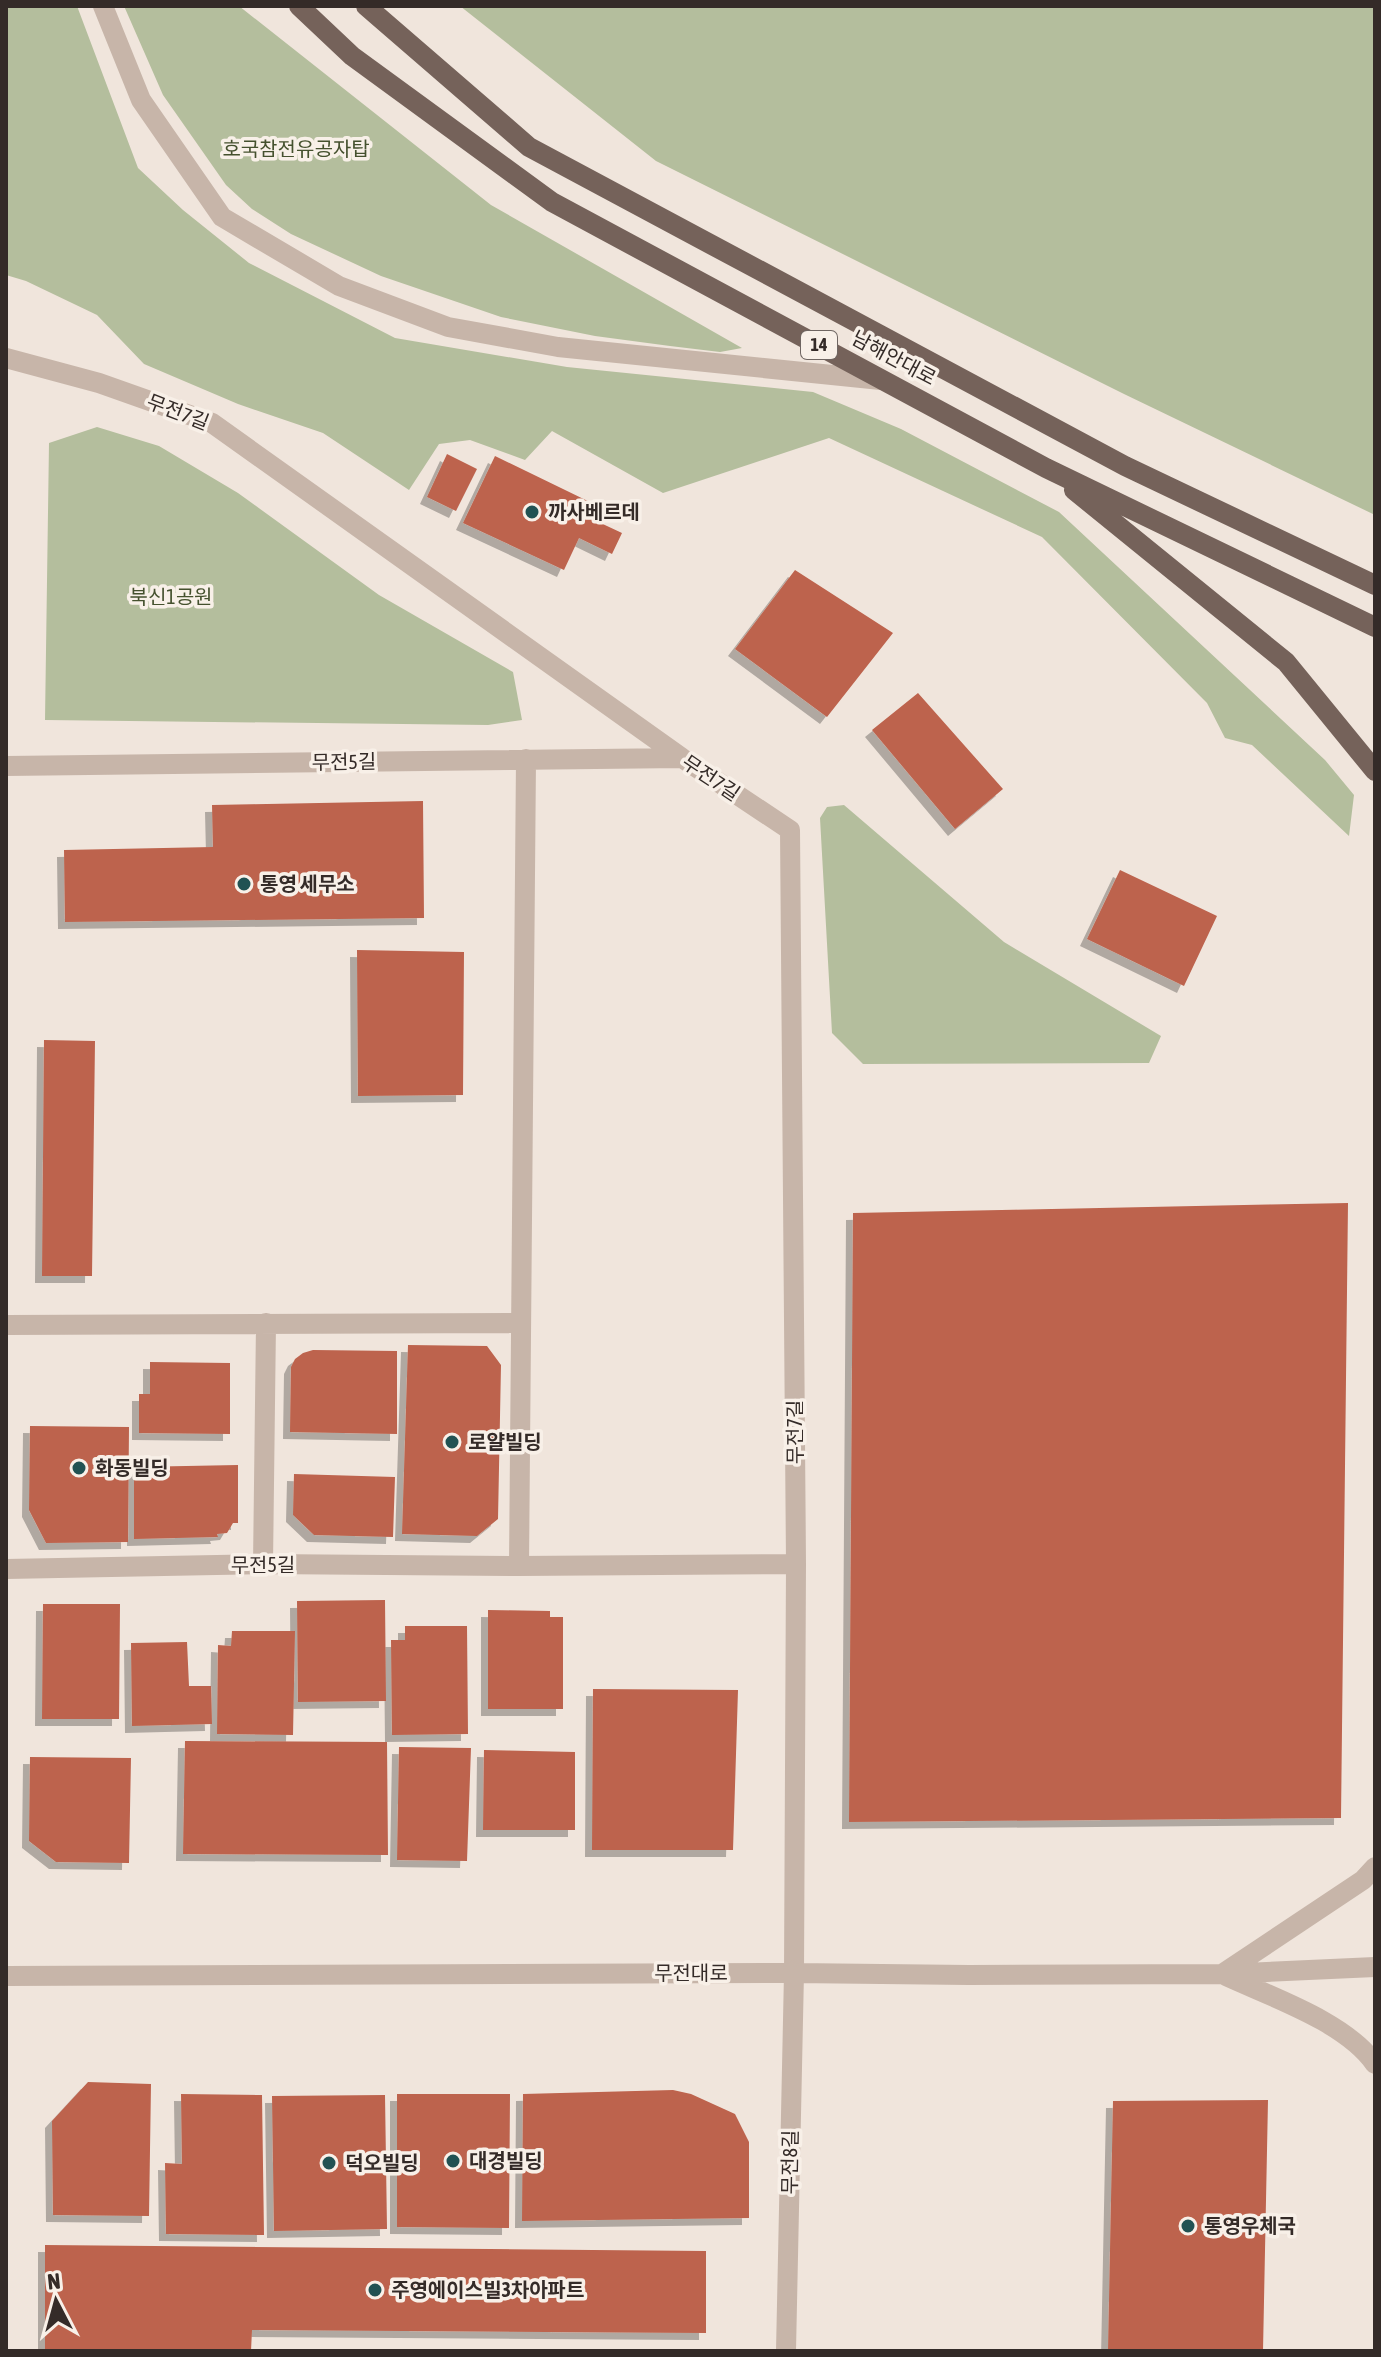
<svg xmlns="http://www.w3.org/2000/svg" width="1381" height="2357" viewBox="0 0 1381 2357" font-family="'Asap Condensed','Noto Sans KR',sans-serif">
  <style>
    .green { fill: #b4be9d }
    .building { fill: #bd634d; filter: url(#shadow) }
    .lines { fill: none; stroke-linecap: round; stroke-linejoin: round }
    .minor { stroke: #c7b5a9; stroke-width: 20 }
    .major { stroke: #75625a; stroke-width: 20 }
    .poi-dot { fill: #215253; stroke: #f8f0e8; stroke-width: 3 }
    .labels { text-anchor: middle; stroke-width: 7; stroke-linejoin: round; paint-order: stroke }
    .shield { fill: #f8f0e8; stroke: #6f6662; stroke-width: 2 }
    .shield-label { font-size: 18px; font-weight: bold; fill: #342b28 }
    .park-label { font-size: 20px; fill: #45512e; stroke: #f8f0e8 }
    .street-label { font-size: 20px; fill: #342b28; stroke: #f8f0e8 }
    .poi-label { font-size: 20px; font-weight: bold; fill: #342b28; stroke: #f8f0e8; text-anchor: start }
  </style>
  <defs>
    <filter id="shadow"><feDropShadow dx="-7" dy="7" stdDeviation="0" flood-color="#0004"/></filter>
  </defs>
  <rect width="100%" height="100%" fill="#f0e5dc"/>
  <path class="green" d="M6,6H77L138,168L183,210L249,263L395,338L567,367L813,392L901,429L1059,512L1325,760L1354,795L1349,836L1252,745L1225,738L1207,703L1042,537L829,438L663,493L552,431L525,460L470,440L439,444L409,490L323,433L238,404L144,364L97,315L26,281L6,275Z
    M124,6H239L491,205L742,348L720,352L670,346L595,336L501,317L381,276L291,234L252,209L226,185L163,95Z
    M460,6H1375V515L1124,394L656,161Z
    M97,427L159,446L238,493L379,595L513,672L522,720L488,725L45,720L49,443Z
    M844,805L1004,942L1161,1036L1149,1063L863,1064L832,1033L820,818L827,807Z"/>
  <path class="building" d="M447,454L477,469L456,511L427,497Z
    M495,456L598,506L592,519L622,533L612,554L579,538L564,570L463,523Z
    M795,570L893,633L827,717L735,649Z
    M918,693L1003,789L955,829L872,730Z
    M423,801L424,918L65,922L64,850L213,847L212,805Z
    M1120,870L1217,916L1184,986L1087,939Z
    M357,950L464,952L463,1095L358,1096Z
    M44,1040L95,1041L92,1276H42Z
    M1348,1203L1341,1818L849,1822L853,1213Z
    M408,1345L487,1346L501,1365L498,1519L477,1536L402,1534Z
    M313,1350L397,1351V1434L290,1432L291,1367L295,1359L303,1353Z
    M150,1362L230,1363V1434L139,1433V1394H150Z
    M30,1426L129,1427L128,1542L46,1543L29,1510Z
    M238,1465V1523H233L227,1533L217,1534L218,1537L134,1539V1467Z
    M294,1474L395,1477L393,1537L314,1535L293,1515Z
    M385,1600L386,1701L298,1702L297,1601Z
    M43,1604H120L119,1719H42Z
    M488,1610L550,1611V1617H563V1709H488Z
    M405,1626H467L468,1734L392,1735L391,1640H405Z
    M232,1631H295L293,1735L217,1734L218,1645L231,1646Z
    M187,1642L189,1686H211L212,1724L132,1726L131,1643Z
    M593,1689L738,1690L733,1850H592Z
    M185,1741L387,1742L388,1855L183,1854Z
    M399,1747L471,1748L467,1861L397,1860Z
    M484,1750L575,1752V1830H483Z
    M30,1757L131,1758L129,1863L56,1862L29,1841Z
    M88,2082L151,2084L149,2216L53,2215L52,2121Z
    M673,2090L691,2094L735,2114L749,2142V2218L522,2221L523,2094Z
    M181,2094L262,2095L264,2235L166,2234L165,2163L182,2164Z
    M397,2094H510L509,2228L397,2227Z
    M385,2095L387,2229L274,2231L272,2096Z
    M1268,2100L1263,2351H1108L1113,2101Z
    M45,2245L706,2251V2333L252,2330L251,2351H45Z"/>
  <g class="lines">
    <path class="minor" d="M103,6L141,100L222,217L339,286L448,327L558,347L881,380
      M6,358L99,383L212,423L682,758L790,830L796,1564L794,1973L786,2351
      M526,759L519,1566L796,1564
      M6,766L682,758
      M6,1325L521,1323
      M263,1564L266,1323
      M6,1569L263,1564L519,1566
      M1222,1974L1363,1880L1375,1867
      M6,1976L794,1973L969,1975L1222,1974L1375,1967
      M1226,1976C1271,1997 1346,2022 1375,2064"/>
    <path class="major" d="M299,6L352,56L552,202L1046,468L1375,627
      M366,6L529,147L1125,466L1375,585
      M1074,490L1286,662L1375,771"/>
  </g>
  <g class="poi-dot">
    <circle cx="532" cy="512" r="8"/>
    <circle cx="244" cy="884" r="8"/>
    <circle cx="452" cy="1442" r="8"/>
    <circle cx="79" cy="1468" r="8"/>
    <circle cx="453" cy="2161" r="8"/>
    <circle cx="329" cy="2163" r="8"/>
    <circle cx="1188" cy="2226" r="8"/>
    <circle cx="375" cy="2290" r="8"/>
  </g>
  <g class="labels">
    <rect class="shield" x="801" y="331" width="36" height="28" rx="6"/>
    <g class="shield-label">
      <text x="819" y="351">14</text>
    </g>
    <g class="park-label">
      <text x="296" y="156">호국참전유공자탑</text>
      <text x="171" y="604">북신1공원</text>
    </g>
    <g class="street-label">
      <text transform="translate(894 358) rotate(28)" y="7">남해안대로</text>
      <text transform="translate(178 412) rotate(21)" y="7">무전7길</text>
      <text transform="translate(344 762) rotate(-1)" y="7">무전5길</text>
      <text transform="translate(711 778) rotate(34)" y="7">무전7길</text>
      <text transform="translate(795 1432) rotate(-90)" y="7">무전7길</text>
      <text x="263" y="1572">무전5길</text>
      <text x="691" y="1980">무전대로</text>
      <text transform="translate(790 2162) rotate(-89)" y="7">무전8길</text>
    </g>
    <g class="poi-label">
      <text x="548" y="519">까사베르데</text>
      <text x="260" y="891">통영 세무소</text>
      <text x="468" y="1449">로얄빌딩</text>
      <text x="95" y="1475">화동빌딩</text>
      <text x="469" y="2168">대경빌딩</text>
      <text x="345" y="2170">덕오빌딩</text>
      <text x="1204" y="2233">통영우체국</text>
      <text x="391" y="2297">주영에이스빌3차아파트</text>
    </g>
  </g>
  <rect width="1381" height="2357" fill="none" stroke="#342b28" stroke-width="16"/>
  <g transform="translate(56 2301) rotate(354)" stroke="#f8f0e8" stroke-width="6" paint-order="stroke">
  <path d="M0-6L14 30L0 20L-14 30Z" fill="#342b28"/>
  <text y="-12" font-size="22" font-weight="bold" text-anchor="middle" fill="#342b28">N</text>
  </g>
</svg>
